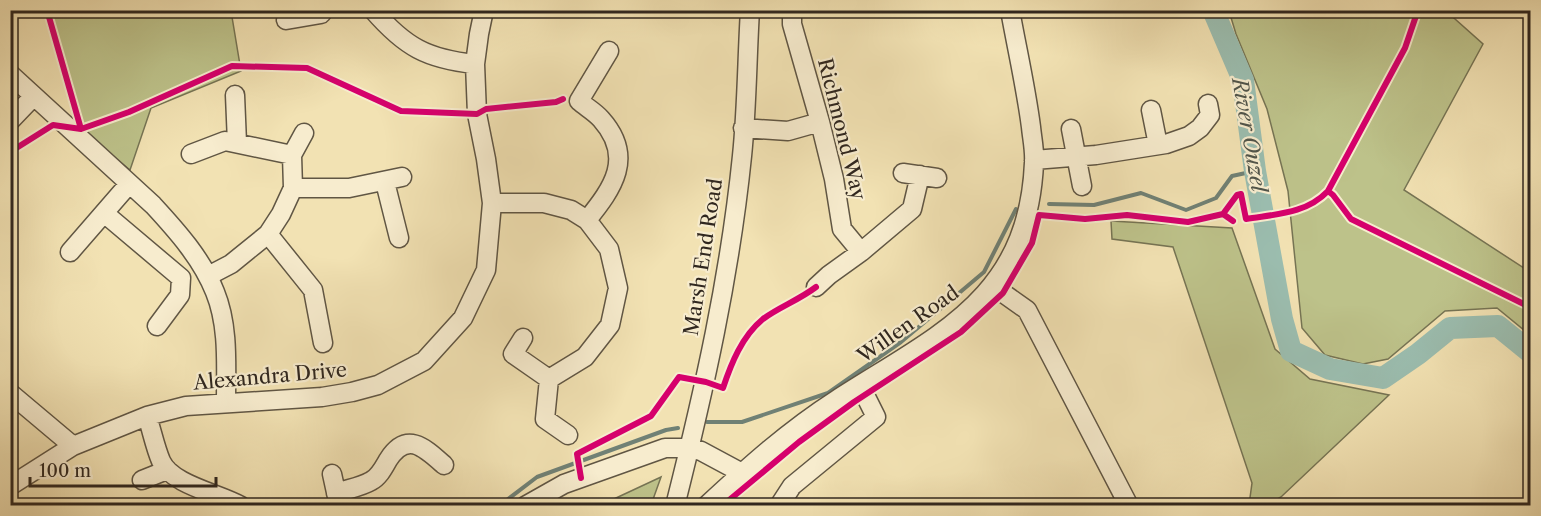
<svg xmlns="http://www.w3.org/2000/svg" width="1541" height="516" viewBox="0 0 1541 516" font-family="'Libre Caslon Text',serif">
  <style>
    .green { fill: #bdc28a; stroke: #767454; stroke-width: 1.5 }
    .lines { fill: none; stroke-linecap: round; stroke-linejoin: round }
    .stream { stroke: #708175; stroke-width: 4 }
    .river { stroke: #9bbdaf; stroke-width: 22 }
    .minor-casing { stroke: #605644; stroke-width: 21 }
    .minor { stroke: #f7ecce; stroke-width: 18 }
    .cycleway-casing { stroke: #f7ecce; stroke-width: 10 }
    .cycleway { stroke: #d6006c; stroke-width: 6 }
    .labels { text-anchor: middle; stroke-width: 4.5; stroke-linejoin: round; paint-order: stroke }
    .street-label { font-size: 20px; fill: #30271f; stroke: #f7ecce }
    .water-label { font-size: 21px; font-style: italic; fill: #50544a; stroke: #f7ecce }
  </style>
  <rect width="100%" height="100%" fill="#f2e2b3"/>
  <filter id="stains"><feTurbulence type="fractalNoise" baseFrequency=".00333" numOctaves="4"/><feColorMatrix values="0 0 0 0 .2 0 0 0 0 .09 0 0 0 0 .02 0 0 0 .5 -.17"/></filter>
  <radialGradient id="worn" r=".72"><stop offset=".6" stop-color="#630" stop-opacity="0"/><stop offset="1" stop-color="#630" stop-opacity=".3"/></radialGradient>
  <path class="green" d="M44,11H231L241,71L151,108L130,170L78,127L67,77L55,50Z
    M1229,11H1446L1483,44L1404,190L1530,272V335L1497,308L1445,311L1388,359L1363,364L1325,355L1302,328L1288,191L1267,109L1236,34Z
    M1111,221L1232,228L1275,349L1310,379L1389,395L1281,497L1266,505H1249L1252,483L1173,247L1112,239Z
    M661,477L651,505H601Z"/>
  <g class="lines">
    <path class="stream" d="M1049,204L1094,205L1141,193L1186,210L1216,198L1232,176L1255,171
      M707,422H742L828,393L901,342L984,272L1016,209
      M499,506L537,477L666,430L678,428"/>
    <path class="river" d="M1213,10L1243,80L1255,171L1282,319L1291,351L1330,369L1383,378L1418,354L1450,328L1498,326L1530,352"/>
    <defs>
      <path id="minor" d="M373,10C405,47 427,59 475,64
        M792,10V24L820,122L834,179L842,229L861,252L912,209L920,175
        M286,20L321,14L324,10
        M10,74L153,205C177,231 202,259 215,292C229,326 226,366 226,402
        M235,95L237,143
        M1151,110L1158,145
        M10,121L34,96
        M743,128L788,131L820,122
        M1071,129L1082,186
        M191,154L225,141L292,155L293,188L281,214L268,234L231,264L208,276
        M292,155L304,133
        M1034,160L1096,155L1166,144L1189,136L1200,128L1210,115L1208,104
        M903,173L937,178
        M385,182L399,238
        M293,188H349L402,177
        M492,203H544L571,210L587,220L609,249L618,288L610,325L585,357L549,379L545,419L568,435
        M104,213L181,278L180,295L157,326
        M587,220C613,188 635,157 601,119C595,112 586,107 579,101L609,51
        M268,234L313,290L323,343
        M70,252L129,184
        M993,286L1027,310L1129,506
        M816,287L829,275L861,252
        M523,338L513,354L549,379
        M10,393L73,446
        M147,416C152,431 155,447 161,461C172,485 218,493 241,506
        M332,474L339,506
        M142,480L167,470
        M10,486L73,446L147,416L186,406L322,397L352,392L378,385L424,361L463,318L486,270L492,203L486,159L477,114L475,64L479,34L484,10
        M336,493C347,489 361,487 371,481C379,477 384,467 388,460C407,430 425,448 444,465
        M525,506L564,484L665,448H690L701,451L742,473
        M675,506C704,391 730,275 742,156C747,108 747,59 750,10
        M706,506C747,468 789,430 836,400C936,335 1028,300 1034,163C1035,151 1032,138 1031,127C1026,88 1017,49 1010,10
        M779,506L792,486L876,417L860,385"/>
    </defs>
    <use href="#minor" class="minor-casing"/>
    <use href="#minor" class="minor"/>
    <defs>
      <path id="cycleway" d="M47,10L81,129
        M10,152L53,125L81,129L129,112L232,66L307,68L401,111L477,114L486,109L556,102L563,99
        M1328,191L1333,195L1351,219L1530,307
        M1223,214L1237,195L1241,194L1246,219C1276,214 1306,214 1328,191L1405,48L1418,10
        M581,478L577,454L651,416L679,377L706,382L723,388C731,364 742,336 763,319C779,307 799,300 816,287
        M722,506L799,442L854,402L961,332L1003,293L1032,243L1039,215L1085,219L1127,215L1188,222L1223,214L1233,221"/>
    </defs>
    <use href="#cycleway" class="cycleway-casing"/>
    <use href="#cycleway" class="cycleway"/>
  </g>
  <g class="labels">
    <g class="street-label">
      <text transform="translate(842 129) rotate(76)" y="7">Richmond Way</text>
      <text transform="translate(703 257) rotate(-81)" y="7">Marsh End Road</text>
      <text transform="translate(908 324) rotate(-35)" y="7">Willen Road</text>
      <text transform="translate(270 376) rotate(-5)" y="7">Alexandra Drive</text>
    </g>
    <g class="water-label">
      <text transform="translate(1249 135) rotate(80)" y="7">River Ouzel</text>
    </g>
  </g>
  <rect width="1541" height="516" fill="none" stroke="#f2e2b3" stroke-width="36"/>
  <rect x="12" y="12" width="1517" height="492" fill="none" stroke="#30271f" stroke-width="3"/>
  <rect x="18" y="18" width="1505" height="480" fill="none" stroke="#30271f" stroke-width="1.5"/>
  <path d="M30 477v9h186v-9" fill="none" stroke="#30271f" stroke-width="3"/>
  <text x="39" y="477" font-size="18" fill="#30271f" stroke="#f7ecce" stroke-width="4.5" paint-order="stroke">100 m</text>
  <rect width="100%" height="100%" filter="url(#stains)"/>
  <rect width="100%" height="100%" fill="url(#worn)"/>
</svg>
